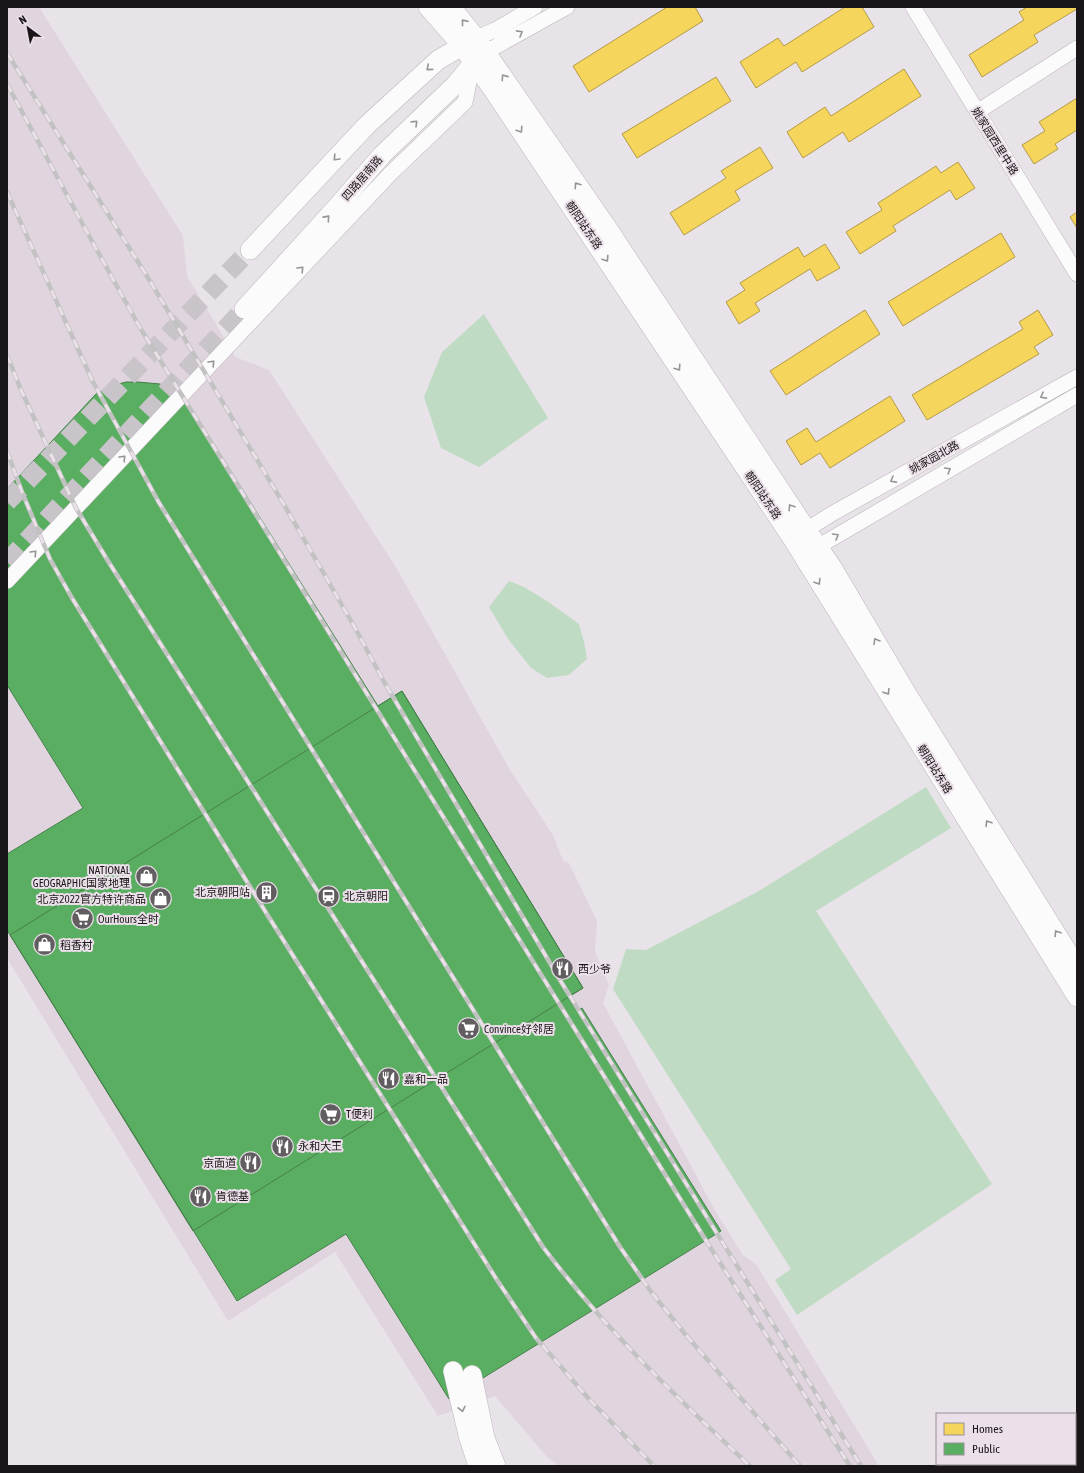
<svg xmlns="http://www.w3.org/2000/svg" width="1084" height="1473" viewBox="0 0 1084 1473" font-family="'Asap Condensed','Noto Sans SC',sans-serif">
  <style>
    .built { fill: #e0d4de }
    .green { fill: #c0dbc3 }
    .homes { fill: #f6d55c; stroke: #b49b48 }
    .public { fill: #5aae61; stroke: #46804b }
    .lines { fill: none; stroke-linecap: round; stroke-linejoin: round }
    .major-tunnel { stroke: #c9c4c9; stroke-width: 19; stroke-dasharray: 19 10; stroke-linecap: butt }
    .minor-casing { stroke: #b9b5b9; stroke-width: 16 }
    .major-casing { stroke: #b9b5b9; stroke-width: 20 }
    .minor { stroke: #fcfbfc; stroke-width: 15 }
    .major { stroke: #fcfbfc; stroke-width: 19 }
    .rail-casing { stroke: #c3c2c3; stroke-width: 4.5 }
    .rail { stroke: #ebe0e9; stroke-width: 3; stroke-dasharray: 9; stroke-linecap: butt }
    .oneway { stroke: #969495 }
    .labels { text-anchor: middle; stroke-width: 4; stroke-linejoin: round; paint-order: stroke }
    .street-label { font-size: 11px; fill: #191518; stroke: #ebe0e9 }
    .poi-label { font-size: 11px; fill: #191518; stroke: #ebe0e9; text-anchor: start }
  </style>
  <rect width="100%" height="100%" fill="#e8e3e8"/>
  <path class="built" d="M7,7H39L183,236L187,276L234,354L235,357L269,370L397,569L510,770L553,835L563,861L569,863L597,921L595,952L609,985L603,1003L717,1214L743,1255L756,1264L879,1466H560L548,1458L495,1396L438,1416L335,1252L228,1321L7,958Z"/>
  <path class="green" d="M484,314L548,418L479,467L441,448L424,397L442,352Z
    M509,581L524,587L550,603L579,624L584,642L587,659L569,675L547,678L531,668L508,639L489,607Z
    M926,787L951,828L816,911L992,1184L797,1315L775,1280L791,1269L613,989L626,949L646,950L757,892Z"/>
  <path class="homes" d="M667,7H695L703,21L589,92L573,66Z
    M845,7H862L874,27L802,72L796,62L756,88L740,62L778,38L784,46Z
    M1027,7H1077V9L1034,35L1038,42L982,77L969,55L1024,20L1019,12Z
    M904,69L921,96L849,142L843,132L803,158L787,132L825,107L831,116Z
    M716,77L731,101L637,158L622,134Z
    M1077,98V130L1055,144L1058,149L1034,164L1022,145L1045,131L1039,122Z
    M760,147L773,168L735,191L740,200L684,235L670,213L726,178L721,171Z
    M958,162L975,188L956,200L950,190L893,226L896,231L860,254L846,232L882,210L878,203L936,166L941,173Z
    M1077,212V228L1070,217Z
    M1001,233L1015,257L903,326L888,302Z
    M825,244L840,268L817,281L810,269L755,303L760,311L739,324L726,302L745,290L740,283L798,247L804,257Z
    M865,310L880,334L786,395L770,371Z
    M1038,310L1053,335L1034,347L1039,354L927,420L912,395L1023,329L1019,322Z
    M890,396L905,421L830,468L820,453L801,465L786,441L807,428L816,442Z"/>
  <path class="public" d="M126,382H138L160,384L177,394L192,409L378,706L402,691L583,988L568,997L577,1011L582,1008L721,1231L449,1399L346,1234L237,1301L7,930V854L83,808L7,685V489L96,394L111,386Z
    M402,691L583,988L193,1231L10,935Z"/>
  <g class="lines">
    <path class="major-tunnel" d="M7,502L250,250
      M7,562L244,309"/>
    <defs>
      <path id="minor" d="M913,7L1077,274
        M468,43L476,38L495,30L535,7
        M977,112L1077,48
        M798,535L835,512L1077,377
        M809,552L1077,395
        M7,581L390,174L465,102L473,63L486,52L567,7"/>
      <path id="major" d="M428,7L462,46L496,94L792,538L1077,997
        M451,7L476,38L608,229L806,529L832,567L907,694L1077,967
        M250,250L367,125L438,60L462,46
        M244,309L335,209L382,155L456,84L473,63
        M453,1371L468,1435L478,1466
        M472,1375L485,1438L496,1466"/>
    </defs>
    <use href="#minor" class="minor-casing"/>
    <use href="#major" class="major-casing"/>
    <use href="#minor" class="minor"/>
    <use href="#major" class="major"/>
    <defs>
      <path id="rail" d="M7,53L150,281L286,508L354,626L383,680L560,980L861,1466
        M7,84L88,234L139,326L710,1247L850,1466
        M7,192L92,380L158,501L620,1247L652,1293L685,1334L800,1466
        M7,355L21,390L76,508L108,561L543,1247C605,1329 675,1396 750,1466
        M7,451L22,492L50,559L72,598L265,911L497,1280L536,1338L588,1398L654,1466"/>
    </defs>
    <use href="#rail" class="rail-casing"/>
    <use href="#rail" class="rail"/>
  </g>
  <defs><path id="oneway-chevron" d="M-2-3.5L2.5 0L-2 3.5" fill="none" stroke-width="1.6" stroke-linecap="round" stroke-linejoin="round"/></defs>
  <g class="oneway">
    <use href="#oneway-chevron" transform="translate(464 22) rotate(-129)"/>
    <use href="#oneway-chevron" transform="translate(520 33) rotate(-29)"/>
    <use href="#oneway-chevron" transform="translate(429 68) rotate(139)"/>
    <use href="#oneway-chevron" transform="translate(504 77) rotate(-125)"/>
    <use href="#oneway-chevron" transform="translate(415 123) rotate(-44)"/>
    <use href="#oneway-chevron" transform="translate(520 130) rotate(56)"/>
    <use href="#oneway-chevron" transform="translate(336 158) rotate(133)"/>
    <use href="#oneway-chevron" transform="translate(577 185) rotate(-124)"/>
    <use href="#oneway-chevron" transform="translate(327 218) rotate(-48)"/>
    <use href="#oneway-chevron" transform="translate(606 259) rotate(57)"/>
    <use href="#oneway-chevron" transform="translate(301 269) rotate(-47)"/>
    <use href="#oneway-chevron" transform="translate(212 363) rotate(-47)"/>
    <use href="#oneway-chevron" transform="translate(678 368) rotate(56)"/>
    <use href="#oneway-chevron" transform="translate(1043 396) rotate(151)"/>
    <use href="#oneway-chevron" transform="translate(123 458) rotate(-47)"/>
    <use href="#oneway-chevron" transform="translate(948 470) rotate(-30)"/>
    <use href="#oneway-chevron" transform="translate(893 480) rotate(151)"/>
    <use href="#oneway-chevron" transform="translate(791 507) rotate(-123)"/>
    <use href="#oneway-chevron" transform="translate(836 536) rotate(-30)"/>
    <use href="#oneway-chevron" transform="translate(34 553) rotate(-47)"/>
    <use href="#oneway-chevron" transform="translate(818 582) rotate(58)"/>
    <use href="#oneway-chevron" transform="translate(876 641) rotate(-121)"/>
    <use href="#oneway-chevron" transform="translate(887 692) rotate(58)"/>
    <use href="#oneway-chevron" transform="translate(988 823) rotate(-122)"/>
    <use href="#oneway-chevron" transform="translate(1057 933) rotate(-122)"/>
    <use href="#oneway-chevron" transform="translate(462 1409) rotate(77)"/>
  </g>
  <defs>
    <symbol id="shop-disc" viewBox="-11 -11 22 22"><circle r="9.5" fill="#615d61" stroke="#ebe0e9"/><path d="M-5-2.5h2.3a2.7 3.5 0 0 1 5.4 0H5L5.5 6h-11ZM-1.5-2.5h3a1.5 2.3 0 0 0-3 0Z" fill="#fff"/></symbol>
    <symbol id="building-disc" viewBox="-11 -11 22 22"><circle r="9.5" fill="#615d61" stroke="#ebe0e9"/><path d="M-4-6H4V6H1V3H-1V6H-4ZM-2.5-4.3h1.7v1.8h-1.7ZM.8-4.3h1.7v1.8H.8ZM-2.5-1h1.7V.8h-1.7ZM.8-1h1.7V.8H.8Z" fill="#fff"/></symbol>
    <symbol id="station-disc" viewBox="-11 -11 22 22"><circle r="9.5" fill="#615d61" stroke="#ebe0e9"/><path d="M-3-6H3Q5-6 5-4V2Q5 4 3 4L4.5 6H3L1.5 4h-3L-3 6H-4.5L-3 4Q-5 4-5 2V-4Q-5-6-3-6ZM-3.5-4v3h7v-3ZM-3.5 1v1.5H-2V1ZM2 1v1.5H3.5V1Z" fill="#fff"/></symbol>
    <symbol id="supermarket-disc" viewBox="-11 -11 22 22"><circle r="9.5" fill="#615d61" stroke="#ebe0e9"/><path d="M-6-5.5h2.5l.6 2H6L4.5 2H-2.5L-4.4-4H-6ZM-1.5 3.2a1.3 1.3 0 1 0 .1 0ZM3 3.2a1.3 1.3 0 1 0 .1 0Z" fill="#fff"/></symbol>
    <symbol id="restaurant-disc" viewBox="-11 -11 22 22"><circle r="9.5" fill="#615d61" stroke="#ebe0e9"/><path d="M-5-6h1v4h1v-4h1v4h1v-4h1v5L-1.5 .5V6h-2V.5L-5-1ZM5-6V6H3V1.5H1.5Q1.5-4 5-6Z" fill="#fff"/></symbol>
  </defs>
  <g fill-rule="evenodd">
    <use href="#shop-disc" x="134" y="864" width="25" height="25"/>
    <use href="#building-disc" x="254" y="880" width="25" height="25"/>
    <use href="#station-disc" x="316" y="884" width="25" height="25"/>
    <use href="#shop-disc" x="148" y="886" width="25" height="25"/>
    <use href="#supermarket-disc" x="70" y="906" width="25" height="25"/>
    <use href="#shop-disc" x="32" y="932" width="25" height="25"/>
    <use href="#restaurant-disc" x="550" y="956" width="25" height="25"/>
    <use href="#supermarket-disc" x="456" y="1016" width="25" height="25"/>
    <use href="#restaurant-disc" x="376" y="1066" width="25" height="25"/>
    <use href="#supermarket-disc" x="318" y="1102" width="25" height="25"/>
    <use href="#restaurant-disc" x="270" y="1134" width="25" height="25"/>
    <use href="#restaurant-disc" x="238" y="1150" width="25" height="25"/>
    <use href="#restaurant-disc" x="188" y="1184" width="25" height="25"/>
  </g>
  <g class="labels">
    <g class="street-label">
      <text transform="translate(995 141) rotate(58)" y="4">姚家园西里中路</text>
      <text transform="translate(362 178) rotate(-49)" y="4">四路居南路</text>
      <text transform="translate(584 225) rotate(56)" y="4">朝阳站东路</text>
      <text transform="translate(934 457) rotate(-29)" y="4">姚家园北路</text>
      <text transform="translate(763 495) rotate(56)" y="4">朝阳站东路</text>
      <text transform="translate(935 769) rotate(58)" y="4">朝阳站东路</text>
    </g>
    <g class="poi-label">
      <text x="130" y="874" text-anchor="end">NATIONAL<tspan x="130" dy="13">GEOGRAPHIC国家地理</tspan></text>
      <text x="250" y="896" text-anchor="end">北京朝阳站</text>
      <text x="344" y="900">北京朝阳</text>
      <text x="146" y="903" text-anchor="end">北京2022官方特许商品</text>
      <text x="98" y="923">OurHours全时</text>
      <text x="60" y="949">稻香村</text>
      <text x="578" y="973">西少爷</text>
      <text x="484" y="1033">Convince好邻居</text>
      <text x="404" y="1083">嘉和一品</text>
      <text x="346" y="1118">T便利</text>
      <text x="298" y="1150">永和大王</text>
      <text x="236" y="1167" text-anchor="end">京面道</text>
      <text x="216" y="1200">肯德基</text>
    </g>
  </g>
  <rect width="1084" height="1473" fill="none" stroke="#191518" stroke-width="16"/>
  <rect x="936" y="1413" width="140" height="52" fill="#ebe0e9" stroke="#978f95"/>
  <rect x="944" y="1423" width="20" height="12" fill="#f6d55c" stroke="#978f95"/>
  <text x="972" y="1433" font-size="12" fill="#191518">Homes</text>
  <rect x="944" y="1443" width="20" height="12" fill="#5aae61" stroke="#978f95"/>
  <text x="972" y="1453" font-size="12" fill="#191518">Public</text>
  <g transform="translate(28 28) rotate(328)" stroke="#ebe0e9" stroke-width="3" paint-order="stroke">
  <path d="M0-3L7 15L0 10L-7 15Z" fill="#191518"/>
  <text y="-6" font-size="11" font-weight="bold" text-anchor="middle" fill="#191518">N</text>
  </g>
</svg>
